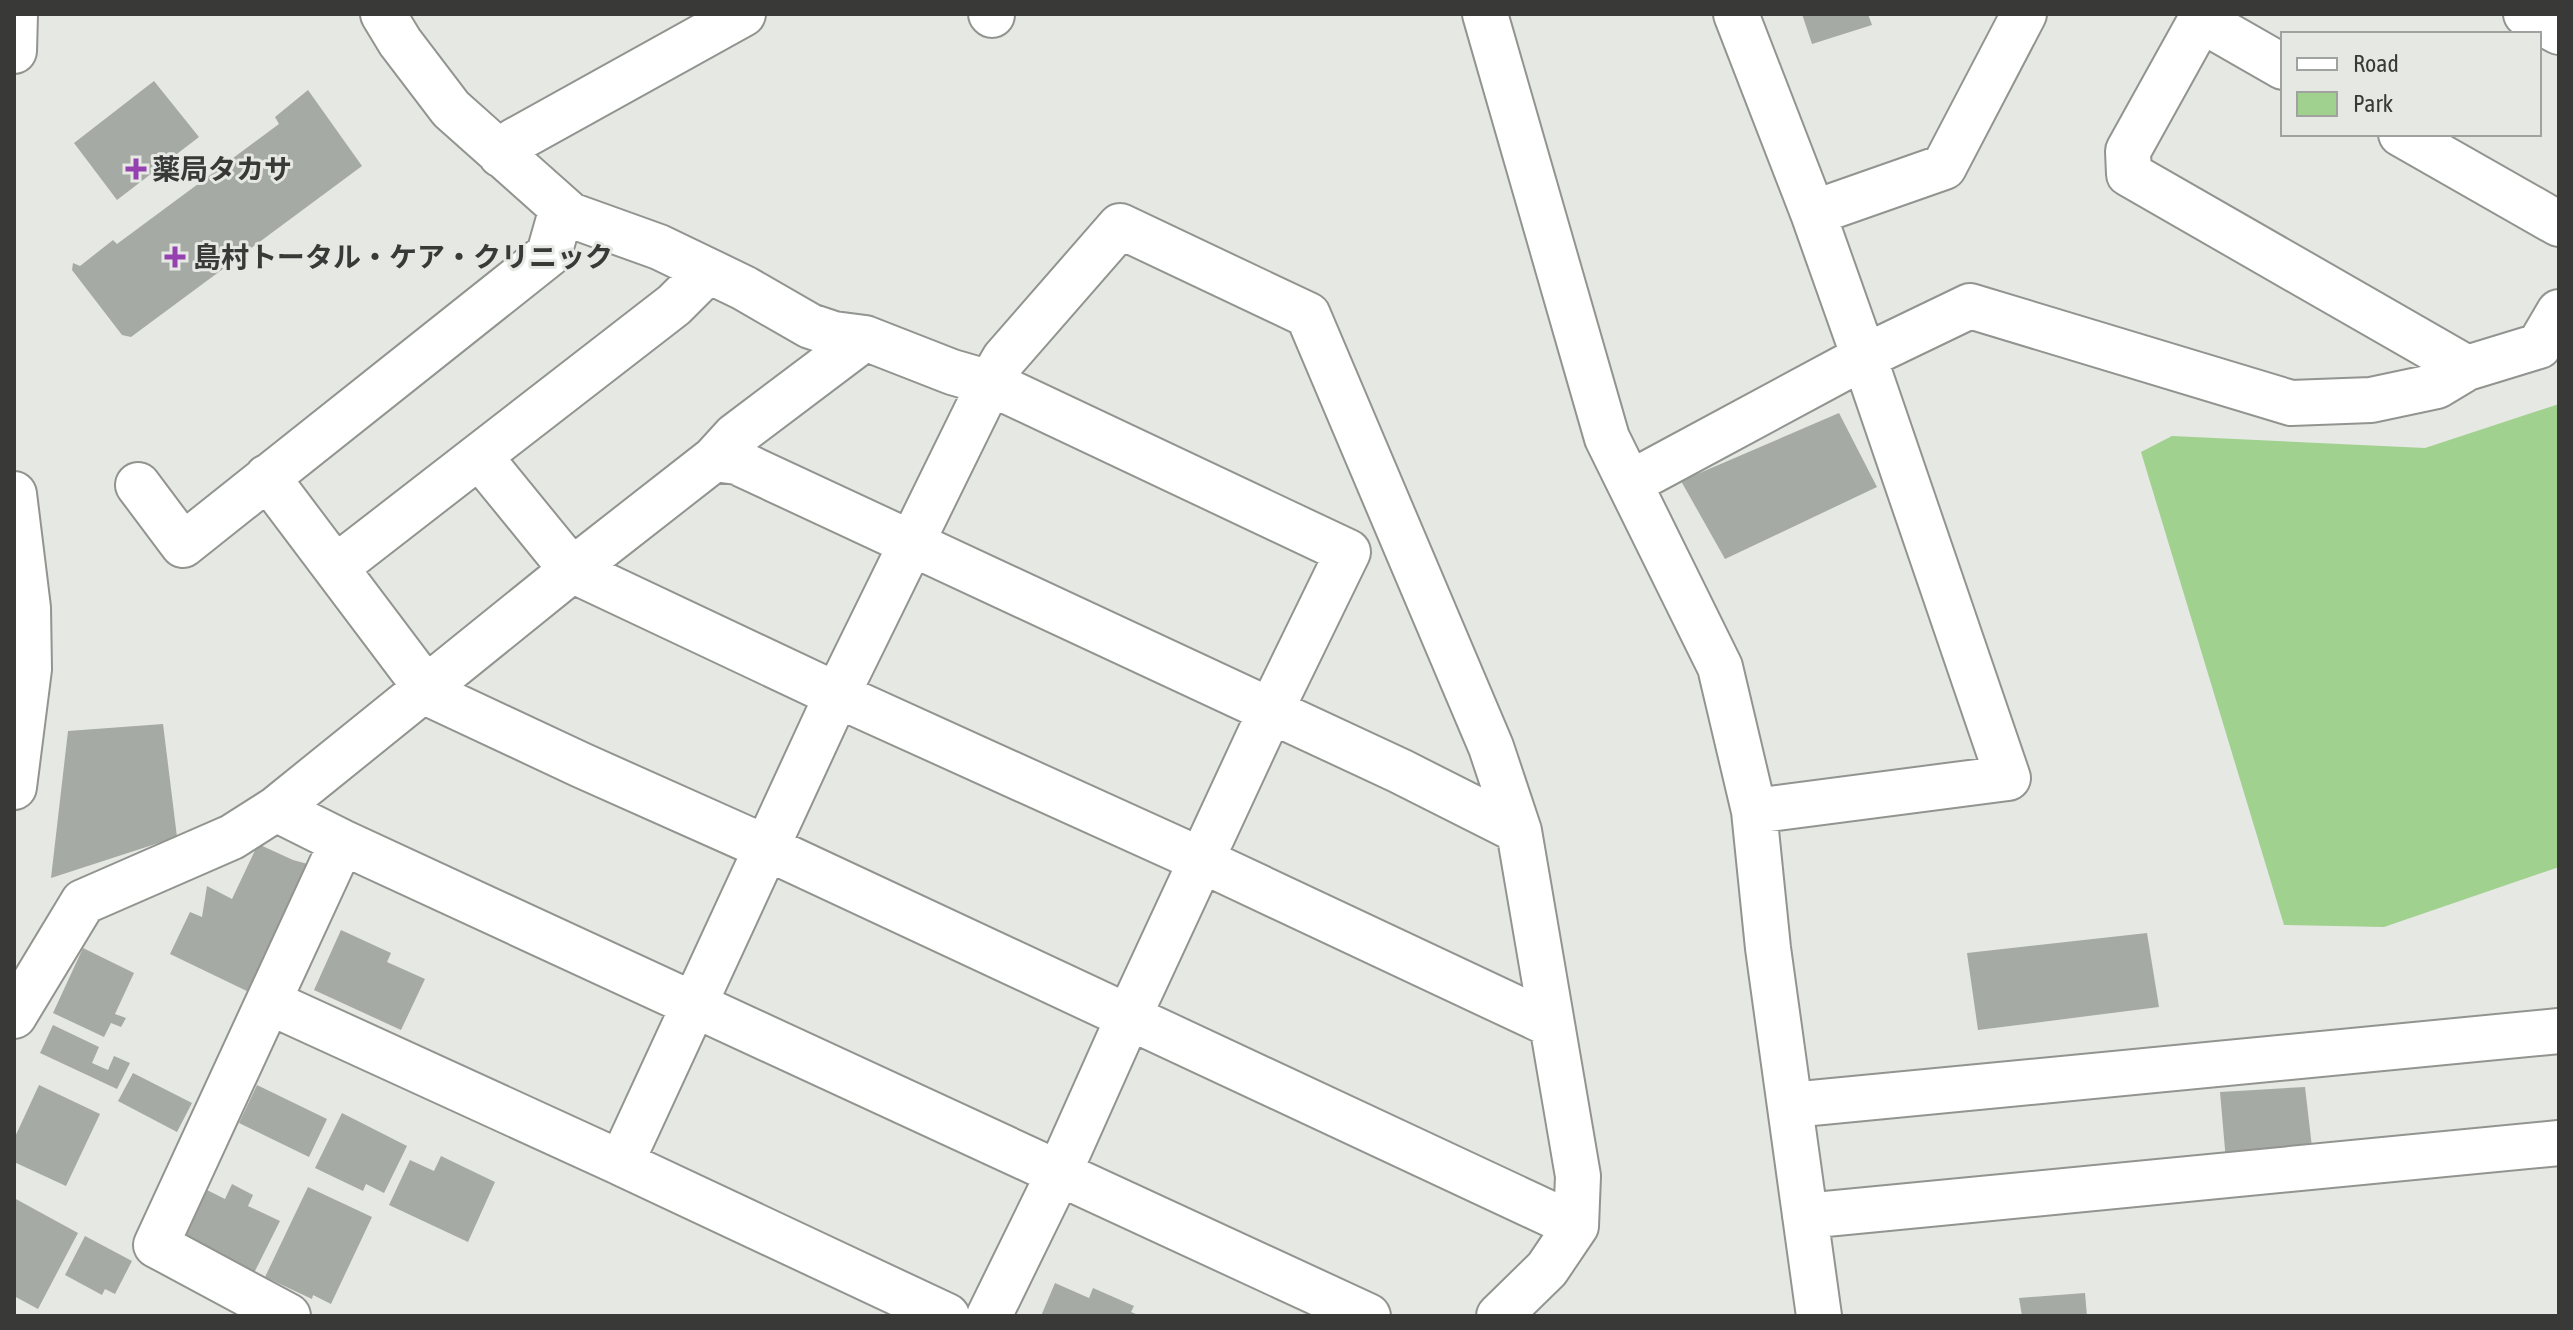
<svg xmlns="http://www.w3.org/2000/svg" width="2573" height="1330" viewBox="0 0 2573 1330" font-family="'Asap Condensed','Noto Sans JP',sans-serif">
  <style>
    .green { fill: #a0d18e }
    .building { fill: #a6aaa5 }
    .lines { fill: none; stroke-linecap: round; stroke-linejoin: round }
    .minor-casing { stroke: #91948f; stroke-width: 48 }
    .minor { stroke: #fff; stroke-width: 44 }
    .poi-dot { fill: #9541b0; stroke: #e5e8e3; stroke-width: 3 }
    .labels { text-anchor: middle; stroke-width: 6; stroke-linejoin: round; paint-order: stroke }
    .poi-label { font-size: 28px; font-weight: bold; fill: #393a38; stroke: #e5e8e3; text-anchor: start }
  </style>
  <rect width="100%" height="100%" fill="#e5e8e3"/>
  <path class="green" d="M2559,404V867L2384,927L2284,925L2141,452L2172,436L2425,448Z"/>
  <path class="building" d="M1802,14H1868L1872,25L1812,44Z
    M154,81L199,137L117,200L74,143Z
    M308,90L362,166L131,337L122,335L72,270L73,263L80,266L113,240L117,244L279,124L275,117Z
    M1839,413L1877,487L1725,559L1681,481Z
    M163,724L177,837L51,878L68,731Z
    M258,844L293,860L315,866L253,994L170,954L190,912L202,917L207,886L232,899Z
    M341,930L391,953L387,962L425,979L401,1030L314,990Z
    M2147,933L2159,1007L1978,1030L1967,953Z
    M83,948L134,973L115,1014L126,1018L121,1027L111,1023L104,1037L53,1013Z
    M53,1025L99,1047L92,1063L108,1070L114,1056L130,1063L117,1089L40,1053Z
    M133,1073L192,1103L177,1132L118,1101Z
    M39,1085L100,1114L66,1186L14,1162V1139Z
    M257,1085L327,1119L309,1157L239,1123Z
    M2305,1087L2313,1156L2226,1161L2220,1092Z
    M342,1113L407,1146L384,1193L366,1184L363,1191L315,1168Z
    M441,1156L495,1182L468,1242L389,1205L410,1160L434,1171Z
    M232,1184L253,1195L248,1206L280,1221L253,1275L187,1243L182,1232L203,1188L225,1199Z
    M308,1187L372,1217L331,1304L313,1295L312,1299L265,1277Z
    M14,1198L78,1233L38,1309L14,1296Z
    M85,1236L132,1261L115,1294L105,1289L102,1295L65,1275Z
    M1055,1283L1089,1298L1093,1288L1134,1306L1131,1312L1141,1316H1041Z
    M2085,1293L2087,1316H2022L2019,1298Z"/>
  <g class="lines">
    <defs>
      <path id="minor" d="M383,14L400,42L451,109L570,215L659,247L744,288L810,326L834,334L865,338L952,372L990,383L1348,552L1271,710L1129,1016L1058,1175L989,1316
        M991,14L992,15
        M1485,14L1607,438L1720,667L1754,811L1768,948L1819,1316
        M1736,14L1813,213L1864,357L2008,778L1754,811
        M2204,14L2128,151L2129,174L2467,368
        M2526,14L2559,32
        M2201,20L2283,67
        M14,51L15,14
        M2401,134L2559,224
        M501,155L514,141L743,14
        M1813,213L1944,167L2024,14
        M479,456L572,570L837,695L1201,860L1552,1025
        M714,459L735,436L865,338
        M267,477L426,688
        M1630,483L1864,357L1970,306L2291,403L2371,400L2437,386L2467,368L2539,346L2559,312
        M138,485L183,545L549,254L562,208
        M14,494L28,608L29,669L14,787
        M336,567L674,305L708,271
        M423,691L581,765L767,848L1576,1226
        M276,809L342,842L1368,1316
        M269,1002L621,1163L837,695L990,383L1004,359L1120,226L1308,315L1491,747L1519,831L1578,1176L1576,1226L1547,1269L1499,1316
        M14,1016L83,902L232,837L276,809L572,570L714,459L737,462L1400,771L1519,831
        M1791,1105L2559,1031
        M621,1163L947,1316
        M1805,1216L2559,1143
        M288,1316L156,1245L342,842"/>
    </defs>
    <use href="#minor" class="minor-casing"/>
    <use href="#minor" class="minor"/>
  </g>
  <g class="poi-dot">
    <path d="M132 157h8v8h8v8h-8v8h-8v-8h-8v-8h8z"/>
    <path d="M171 245h8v8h8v8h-8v8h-8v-8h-8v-8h8z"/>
  </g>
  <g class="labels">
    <g class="poi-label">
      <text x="152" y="179">薬局タカサ</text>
      <text x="193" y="267">島村トータル・ケア・クリニック</text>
    </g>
  </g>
  <rect width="2573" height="1330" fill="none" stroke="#393a38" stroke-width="32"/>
  <rect x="2281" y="32" width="260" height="104" fill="#e5e8e3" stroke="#a0a29f" stroke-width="2"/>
  <rect x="2297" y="58" width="40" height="12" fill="#ffffff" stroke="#a0a29f" stroke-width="2"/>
  <text x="2353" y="72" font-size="24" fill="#393a38">Road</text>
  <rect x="2297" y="92" width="40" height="24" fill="#a0d18e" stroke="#a0a29f" stroke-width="2"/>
  <text x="2353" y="112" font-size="24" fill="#393a38">Park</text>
</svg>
